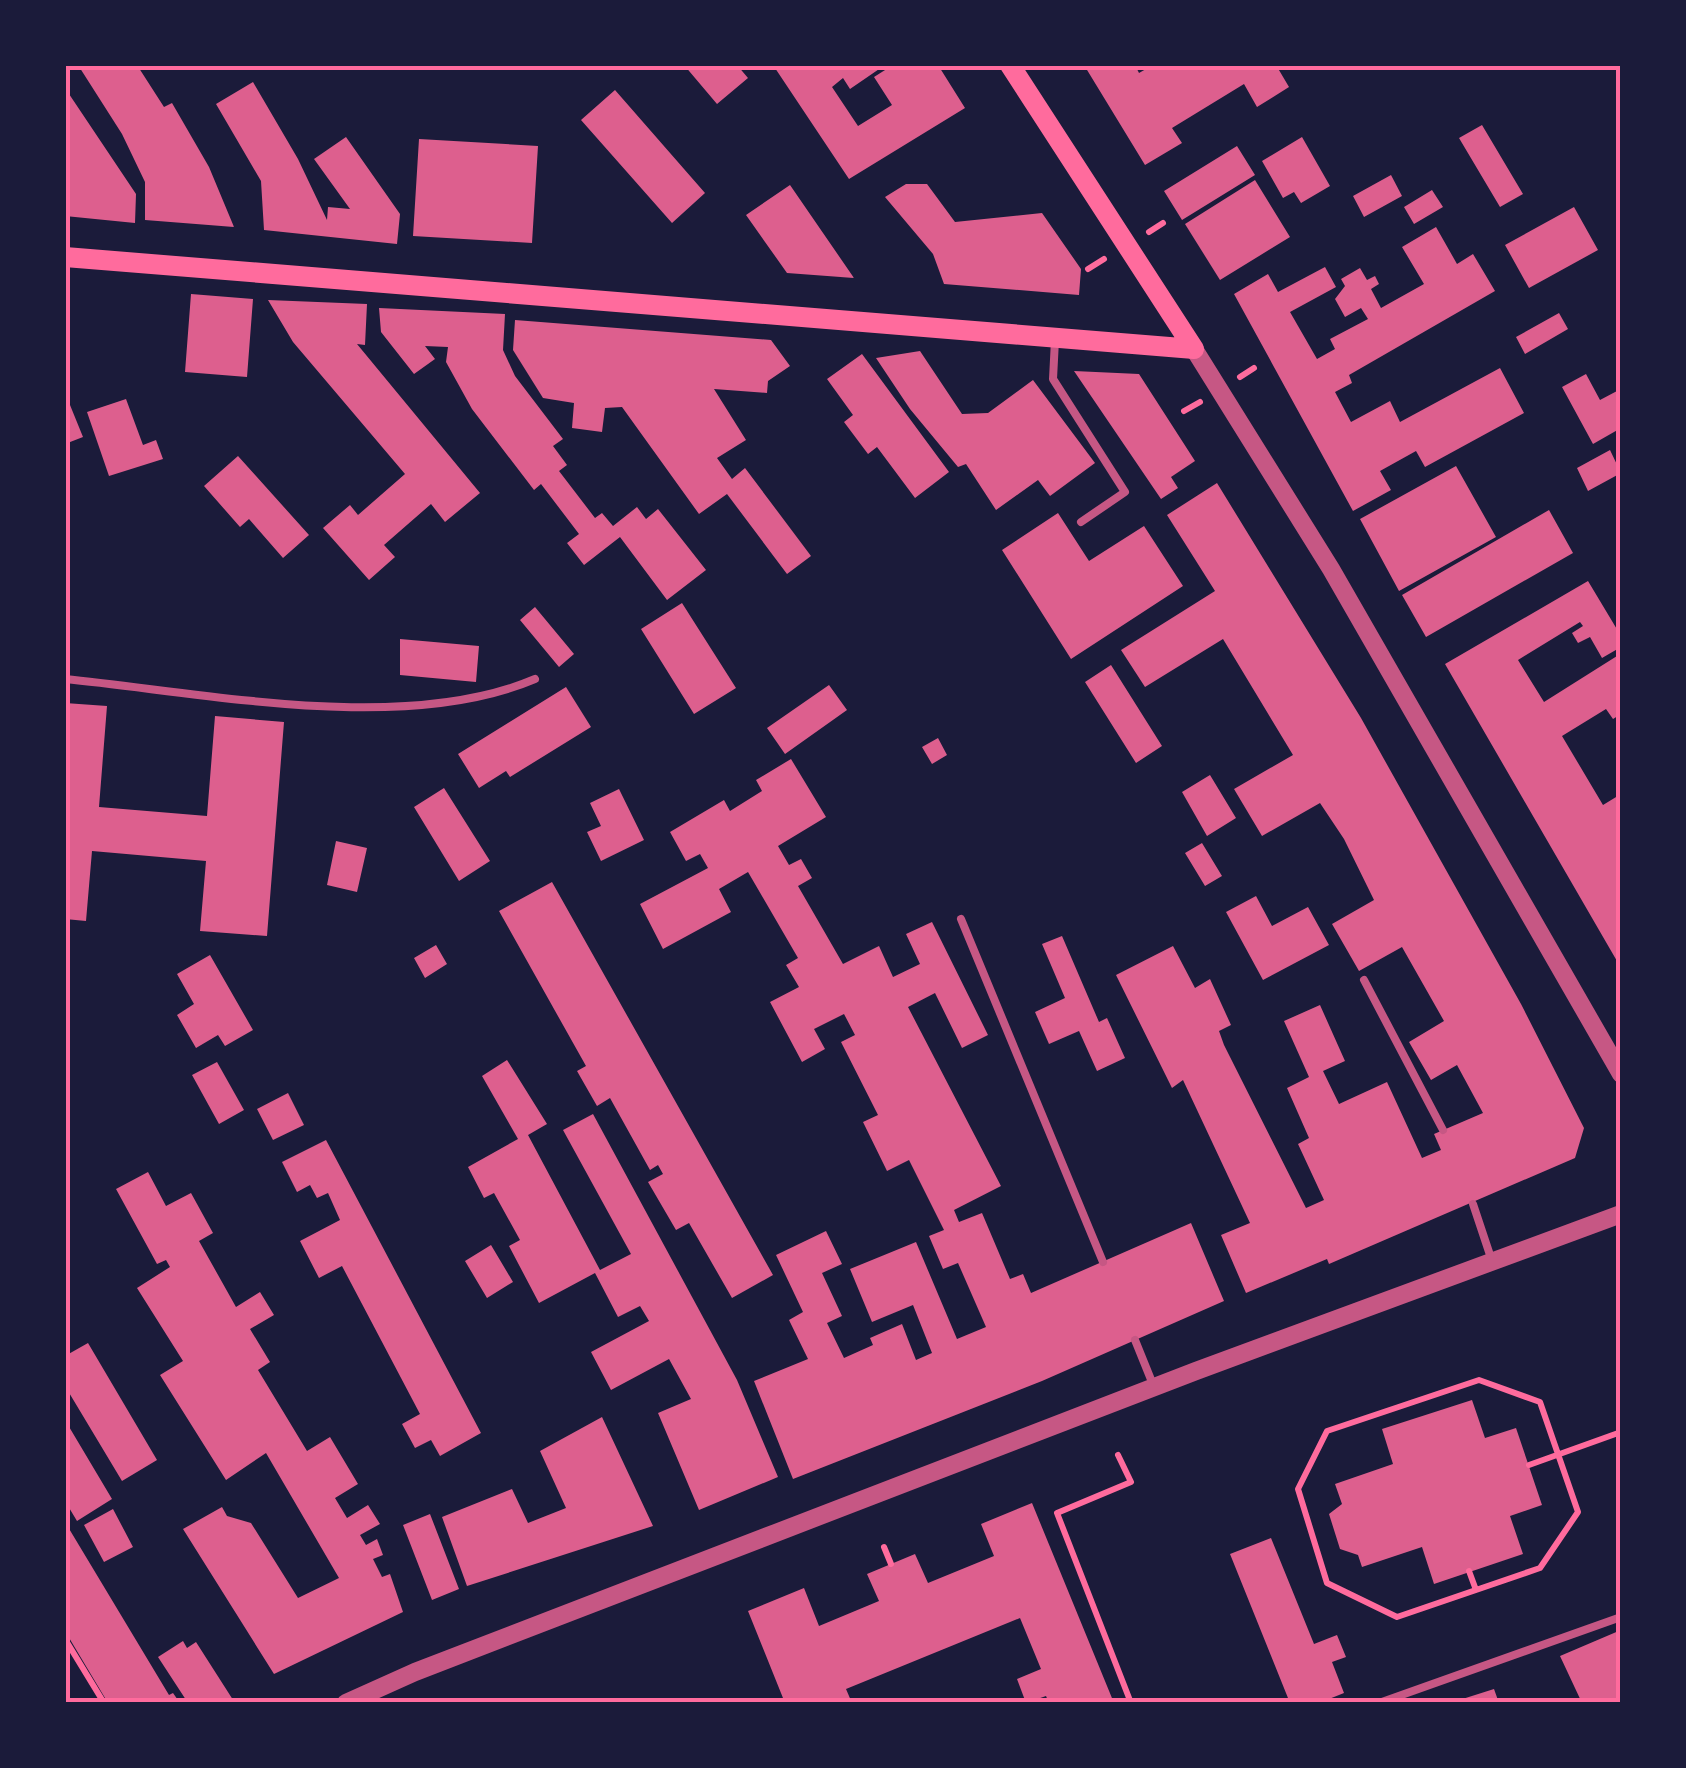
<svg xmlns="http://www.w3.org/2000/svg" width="1686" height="1768" viewBox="0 0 1686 1768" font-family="Roboto,sans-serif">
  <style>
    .building { fill: #dd5f8e }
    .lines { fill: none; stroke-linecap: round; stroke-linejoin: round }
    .path { stroke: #ff6b9d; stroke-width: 6 }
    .service { stroke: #c65784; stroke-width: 8 }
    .tertiary { stroke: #c65784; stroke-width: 18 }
    .secondary { stroke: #ff6b9d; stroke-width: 20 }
    .neatline { fill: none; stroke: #ff6b9d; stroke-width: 4 }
  </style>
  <rect width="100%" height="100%" fill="#1b1b3a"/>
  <path class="building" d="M78,65H137L164,107L172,103L209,167L234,227L145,220V182L122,134Z
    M684,65H737L748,78L717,104Z
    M773,65H885L850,89L843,78L832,87L858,126L892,105L874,77L893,65H938L965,108L849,179Z
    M1084,65H1135L1139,73L1153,65H1276L1289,87L1257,107L1244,84L1172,128L1182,143L1145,165Z
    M253,82L298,159L327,220L328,207L350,209L314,159L346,137L400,214L397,244L264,230L261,181L216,104Z
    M65,88L136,194L135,223L65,216Z
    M615,90L705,193L672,223L581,120Z
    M1482,125L1523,194L1500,207L1459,138Z
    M1302,137L1330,186L1301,203L1294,192L1283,198L1262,161Z
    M419,139L538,146L532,243L413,236Z
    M1237,146L1255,175L1182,220L1164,191Z
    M1391,175L1402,196L1364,217L1353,196Z
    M1255,180L1290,237L1220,280L1185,224Z
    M906,184H927L955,222L1042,213L1081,269L1079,295L944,284L933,254L885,197Z
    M790,185L854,278L787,273L746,215Z
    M1432,190L1443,207L1414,224L1404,207Z
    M1574,207L1598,250L1529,288L1505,245Z
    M1436,227L1457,264L1473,254L1495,291L1349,375L1352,383L1335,392L1351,422L1390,401L1400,422L1500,368L1524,413L1425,467L1416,451L1380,471L1391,490L1353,511L1234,294L1268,274L1278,292L1325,267L1336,287L1290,312L1317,359L1335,349L1330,339L1368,319L1361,308L1345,317L1335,299L1345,286L1341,279L1360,268L1367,280L1375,276L1379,284L1371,289L1381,308L1424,284L1402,247Z
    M191,294L253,299L247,377L185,372Z
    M268,300L367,304L365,345L357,344L480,493L445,522L431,504L384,545L395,557L369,580L323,528L350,505L358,515L405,474L293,342Z
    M379,308L505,314L503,350L515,376L563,439L553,446L567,465L559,471L595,518L602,513L613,526L637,507L646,519L658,509L706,570L667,600L620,537L584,565L567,543L579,534L541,484L534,490L472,409L446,362L448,347L425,346L435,359L414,374L381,332Z
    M1559,313L1568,329L1525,354L1516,337Z
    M515,320L771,340L790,366L768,381L767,393L714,389L746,440L717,458L732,479L745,468L811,556L787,574L727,494L699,514L622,407L605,408L602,432L572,428L574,403L543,398L513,350Z
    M920,351L962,414L988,413L1033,380L1095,463L1050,496L1038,480L996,510L966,464L958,467L910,409L876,358Z
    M862,354L949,472L915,498L877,447L868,454L844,422L853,415L827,379Z
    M1074,371L1139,374L1195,461L1171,477L1178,488L1161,499Z
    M1586,374L1600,400L1617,391L1621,398V428L1593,444L1562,387Z
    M126,399L143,445L156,440L163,459L109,476L87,412Z
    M70,405L83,437L65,444V407Z
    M1610,450L1621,473L1588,491L1577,468Z
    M238,456L309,535L283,558L249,519L240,527L204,486Z
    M1456,466L1496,537L1399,591L1360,519Z
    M1217,483L1361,718L1521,1004L1584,1128L1575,1158L1329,1264L1327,1259L1246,1293L1221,1235L1250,1223L1183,1080L1172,1088L1116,975L1173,946L1195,988L1210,979L1231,1025L1219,1031L1224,1045L1306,1208L1324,1200L1298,1144L1309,1138L1287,1088L1309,1077L1284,1021L1320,1005L1345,1061L1323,1071L1339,1104L1387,1082L1422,1158L1441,1150L1434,1134L1483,1113L1457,1065L1431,1080L1409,1042L1444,1021L1402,947L1359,971L1332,924L1374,900L1344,839L1320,803L1262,836L1234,789L1293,755L1223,639L1145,687L1121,650L1215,591L1167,515Z
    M1549,510L1573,553L1426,637L1402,595Z
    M1058,513L1089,561L1144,526L1183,586L1071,659L1002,550Z
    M1588,581L1621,636V647L1602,658L1590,637L1578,643L1572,633L1583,626L1580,622L1518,660L1544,702L1617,656L1621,663V714L1613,719L1606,709L1562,736L1603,805L1621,794V968L1445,664Z
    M682,603L736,688L694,714L641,629Z
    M535,607L574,654L559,667L520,620Z
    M400,639L479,646L476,682L400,675Z
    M1111,665L1162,746L1136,763L1085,682Z
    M829,685L847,710L785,754L767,728Z
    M566,687L591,727L510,777L506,771L479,788L458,754Z
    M65,703L107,706L99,807L207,816L215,716L284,722L267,936L200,931L206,861L92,851L86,921L65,919Z
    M938,738L947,755L932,764L922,747Z
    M791,759L826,817L778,846L789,865L801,859L812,878L798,886L843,964L879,946L893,977L920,964L906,934L932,922L988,1035L962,1048L935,993L908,1007L1001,1186L954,1210L959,1222L982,1213L1010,1279L1023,1274L1031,1293L1191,1223L1224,1301L1042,1381L793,1479L754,1381L808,1359L789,1320L803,1312L776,1255L826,1231L842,1264L822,1273L842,1316L827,1323L844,1358L873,1345L870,1338L902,1324L916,1360L932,1353L913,1305L872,1322L850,1269L916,1242L957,1339L986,1327L958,1263L943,1269L929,1236L944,1230L909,1160L887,1171L863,1122L878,1115L841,1042L855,1035L844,1014L814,1029L825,1049L802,1062L770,1002L799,987L786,965L798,958L748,872L719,889L731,912L663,949L640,904L708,868L700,854L686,861L670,832L724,800L730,811L762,791L756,780Z
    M1210,775L1236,818L1207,836L1182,792Z
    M444,788L490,861L459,881L414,807Z
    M619,789L644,840L601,861L587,832L601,826L590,803Z
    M336,841L367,848L357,892L327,885Z
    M1202,843L1222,876L1205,886L1185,853Z
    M552,882L773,1275L732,1298L689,1223L676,1230L648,1182L663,1174L658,1165L650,1170L610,1098L597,1106L577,1071L586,1066L499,911Z
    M1256,896L1272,926L1308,907L1329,945L1263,980L1226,912Z
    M1062,936L1099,1022L1107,1018L1125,1058L1097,1071L1079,1031L1049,1044L1035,1012L1065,998L1042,944Z
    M436,945L447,964L425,978L414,958Z
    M210,955L253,1030L225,1046L218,1035L196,1048L177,1015L194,1004L177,974Z
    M507,1060L547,1124L528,1135L600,1270L631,1254L563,1130L593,1114L737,1380L778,1477L699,1510L658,1413L691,1399L669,1359L611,1390L591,1352L649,1321L640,1306L618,1317L595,1273L539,1303L509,1246L520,1240L494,1193L484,1198L468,1167L518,1139L482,1076Z
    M217,1062L244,1110L219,1124L192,1075Z
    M288,1093L304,1125L273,1140L257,1109Z
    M326,1140L481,1433L440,1456L431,1440L415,1448L402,1424L420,1414L342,1266L319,1278L300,1241L340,1220L328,1193L317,1198L310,1185L297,1192L282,1162Z
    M148,1172L166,1206L191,1193L213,1233L199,1241L236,1307L260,1292L274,1315L250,1329L270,1362L258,1370L307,1451L330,1437L358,1484L335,1498L347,1518L368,1505L380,1524L360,1535L366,1545L377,1539L383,1555L373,1559L382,1577L390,1574L403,1612L274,1674L183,1529L222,1507L227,1516L251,1523L298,1598L339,1578L266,1453L226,1480L160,1375L183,1361L137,1288L170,1267L166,1260L157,1264L116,1189Z
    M491,1245L513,1282L487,1298L465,1261Z
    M88,1343L157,1460L122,1481L65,1386V1356Z
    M1472,1400L1485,1438L1516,1428L1542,1505L1510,1516L1523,1554L1434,1584L1422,1547L1362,1567L1358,1555L1340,1549L1329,1514L1342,1504L1335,1484L1393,1464L1382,1429Z
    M602,1417L653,1526L467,1586L442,1517L512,1489L528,1523L566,1508L540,1451Z
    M65,1420L112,1499L77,1521L65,1501Z
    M1032,1503L1114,1703H1049L1046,1696L1026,1703L1017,1679L1041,1669L1020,1618L846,1689L852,1703H785L748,1611L804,1588L819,1626L879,1601L867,1574L915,1554L928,1583L994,1556L981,1524Z
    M113,1509L133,1547L104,1562L84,1525Z
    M430,1514L459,1589L432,1600L403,1525Z
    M65,1522L169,1695L173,1693L180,1703H108L65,1631Z
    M1271,1538L1314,1644L1337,1635L1346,1657L1332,1662L1344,1693L1319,1703H1290L1230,1554Z
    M1621,1630V1703H1582L1560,1656Z
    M183,1641L187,1648L196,1642L235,1703H188L158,1657Z
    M1494,1689L1499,1703H1453V1702Z"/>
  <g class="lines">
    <path class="path" d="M1149,232L1163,223
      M1088,269L1104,259
      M1240,377L1254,368
      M1184,411L1200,402
      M1479,1380L1540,1402L1578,1512L1540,1568L1397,1617L1327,1583L1298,1489L1327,1431Z
      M1118,1455L1131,1482L1057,1513L1131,1703
      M1529,1465L1621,1432
      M884,1547L891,1564
      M1469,1571L1476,1590
      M65,1639L104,1703"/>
    <path class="service" d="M1055,340L1053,379L1125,492L1081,522
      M65,679C207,693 403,735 535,679
      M961,919L1103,1262
      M1364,980L1443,1130
      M1473,1204L1492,1261
      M1135,1340L1154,1387
      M1379,1703L1621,1617"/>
    <path class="tertiary" d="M1194,349L1331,569L1621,1074
      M346,1703L415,1672L1196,1371L1621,1214"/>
    <path class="secondary" d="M1010,65L1194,349
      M65,257L1194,349"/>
  </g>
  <rect width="1686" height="1768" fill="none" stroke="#1b1b3a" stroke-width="135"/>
  <rect x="68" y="68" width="1550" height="1632" class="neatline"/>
</svg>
